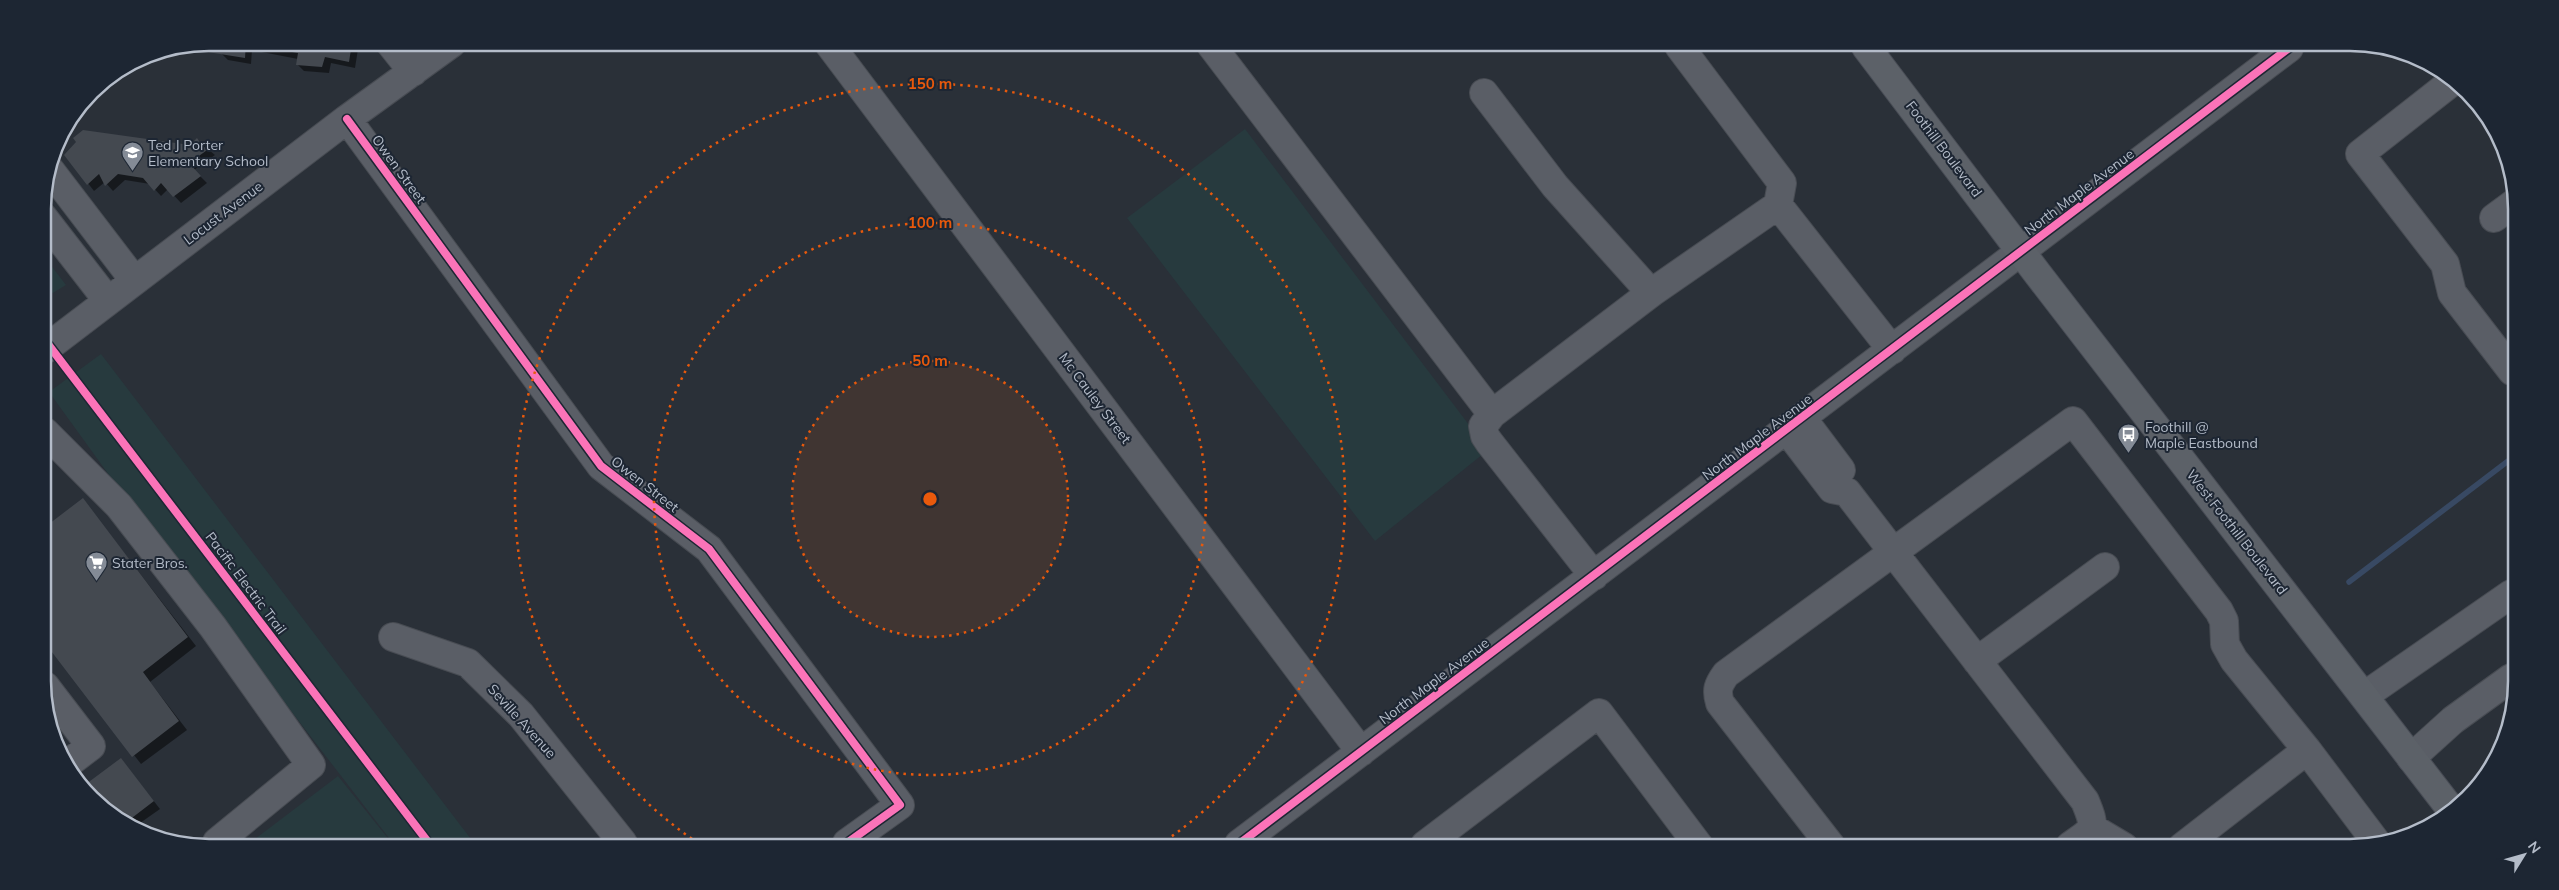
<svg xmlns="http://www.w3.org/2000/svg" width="2559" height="890" viewBox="0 0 2559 890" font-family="Mulish,sans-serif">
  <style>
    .green { fill: #273a3e }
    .shadow { fill: #0007 }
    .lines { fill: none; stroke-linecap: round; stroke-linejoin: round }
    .stream { stroke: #384963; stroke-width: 5.5 }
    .building { fill: #444950 }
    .minor-casing { stroke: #484c53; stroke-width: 30 }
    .major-casing { stroke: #484c55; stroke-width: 30 }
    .minor { stroke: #5a5e66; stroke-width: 28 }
    .major { stroke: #5c6168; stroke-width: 28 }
    .cycleway-casing { stroke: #1d2633; stroke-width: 11 }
    .cycleway { stroke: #fb73b8; stroke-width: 8 }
    .ring { fill: none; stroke: #e8590c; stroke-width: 2.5; stroke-dasharray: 2.5 5 }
    .labels { text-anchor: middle; stroke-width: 4; stroke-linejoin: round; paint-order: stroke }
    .poi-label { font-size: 14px; fill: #b4bcc9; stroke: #1d2633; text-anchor: start }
    .street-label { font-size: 14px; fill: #b4bcc9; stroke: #1d2633 }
    .rim { fill: none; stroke: #b4bcc9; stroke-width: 2.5 }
    .centre { fill: #e8590c; stroke: #1d2633; stroke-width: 2.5 }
    .ring-label { font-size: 15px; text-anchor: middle; font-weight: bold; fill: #e8590c; stroke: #1d2633; stroke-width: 4; stroke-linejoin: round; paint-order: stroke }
  </style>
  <rect width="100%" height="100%" fill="#2a3038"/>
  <path class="green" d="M1245,129L1488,450L1375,541L1127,218Z
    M43,255L66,285L43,299Z
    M101,354L474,843L392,842L109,475L49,392Z
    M338,776L391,842H251Z"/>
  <path class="shadow" d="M209,42L358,43H359L355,68L331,63L329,73L304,71L297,64L298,59L252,50L251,64L228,60L221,53L220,48L198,45Z
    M174,49V54L161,52Z
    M197,140L215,155L194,170L207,183L181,203L168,189L161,196L150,184L125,180L113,191L105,182L94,191L66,155L191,146Z
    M83,500L196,646L150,682L187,730L141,764L45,641V528Z
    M121,759L160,809L133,828L125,825L83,788Z"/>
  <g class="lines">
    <path class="stream" d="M2349,582L2512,458"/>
  </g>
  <path class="building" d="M209,42L246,43L245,58L201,51V44Z
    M286,43H352L349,62L325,57L322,67L296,65L298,53L286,51Z
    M83,130L190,145L197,138L203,147L210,148L189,163L201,176L173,197L161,183L154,191L143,178L118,174L105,186L99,174L87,185L64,155L76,142L73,138Z
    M83,498L188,637L143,672L179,721L132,757L45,643V527Z
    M121,758L154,801L124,824L82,787Z"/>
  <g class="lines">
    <defs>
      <path id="minor" d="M390,43L413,72
        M829,44L1361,752
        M1211,45L1492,414
        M1679,46L1782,183L1778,205L1892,350
        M2453,81L2360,154L2445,264L2452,293L2512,371
        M1484,93L1555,186L1651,293L1492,414L1483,426L1485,436L1489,442L1594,576
        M347,119L601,466L709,549L900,805L847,843
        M50,170L134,280
        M43,217L108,301
        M2494,218L2513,204
        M1651,293L1778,205
        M44,350L347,119L452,43
        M1802,418L1841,470
        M1787,430L1832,489L1847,492L2085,801C2097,830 2094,829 2070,846
        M45,432L119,506L213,627L311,765L217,842
        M393,637L468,663L521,715L623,843
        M1977,661L2105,567
        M45,686L91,746L70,762
        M2364,696L2511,594
        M2411,758L2453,720L2511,678
        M2092,828L2124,847
        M1239,844L2289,48
        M1425,845L1599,713L1699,846
        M1831,846L1720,703C1716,690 1718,685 1726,674L2073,421L2219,611L2224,621L2225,644L2234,660L2307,750L2377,843
        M2182,847L2307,750"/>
      <path id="major" d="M1866,47L2037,273L2453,812"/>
    </defs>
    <use href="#minor" class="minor-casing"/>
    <use href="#major" class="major-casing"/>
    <use href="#minor" class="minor"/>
    <use href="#major" class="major"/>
    <defs>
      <path id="cycleway" d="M347,119L601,466L709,549L900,805L847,843
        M44,339L428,842
        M1239,844L2289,48"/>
    </defs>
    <use href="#cycleway" class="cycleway-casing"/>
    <use href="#cycleway" class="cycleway"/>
  </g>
  <circle cx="930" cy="499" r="138" fill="#e8590c" fill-opacity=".12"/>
  <g class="ring">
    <circle cx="930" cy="499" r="138"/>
    <circle cx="930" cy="499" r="276"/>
    <path d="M698 843A415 415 0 1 1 1162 843"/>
  </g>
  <defs>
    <symbol id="school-pin" viewBox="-11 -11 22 30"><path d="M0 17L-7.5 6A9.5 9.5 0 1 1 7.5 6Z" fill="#848b96" stroke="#1d2633"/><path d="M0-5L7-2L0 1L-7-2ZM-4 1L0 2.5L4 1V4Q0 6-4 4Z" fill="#fff"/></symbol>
    <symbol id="bus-pin" viewBox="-11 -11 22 30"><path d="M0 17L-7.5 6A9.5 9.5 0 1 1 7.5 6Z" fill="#848b96" stroke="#1d2633"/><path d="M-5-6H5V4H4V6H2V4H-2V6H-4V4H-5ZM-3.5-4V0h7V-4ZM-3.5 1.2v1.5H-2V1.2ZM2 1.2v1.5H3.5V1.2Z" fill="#fff"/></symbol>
    <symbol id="supermarket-pin" viewBox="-11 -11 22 30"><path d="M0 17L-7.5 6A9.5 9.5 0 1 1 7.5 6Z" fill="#848b96" stroke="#1d2633"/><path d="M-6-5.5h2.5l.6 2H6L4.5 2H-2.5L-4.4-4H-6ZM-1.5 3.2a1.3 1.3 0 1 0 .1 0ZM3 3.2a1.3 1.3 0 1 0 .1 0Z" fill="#fff"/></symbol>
  </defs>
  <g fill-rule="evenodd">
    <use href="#school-pin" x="120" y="140" width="25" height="34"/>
    <use href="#bus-pin" x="2116" y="422" width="25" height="34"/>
    <use href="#supermarket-pin" x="84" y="550" width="25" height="34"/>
  </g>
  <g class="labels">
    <g class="poi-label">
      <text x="148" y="150">Ted J Porter<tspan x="148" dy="16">Elementary School</tspan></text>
      <text x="2145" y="432">Foothill @<tspan x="2145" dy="16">Maple Eastbound</tspan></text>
      <text x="112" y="568">Stater Bros.</text>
    </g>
    <g class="street-label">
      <text transform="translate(1944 149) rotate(53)" y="5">Foothill Boulevard</text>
      <text transform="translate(399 169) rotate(54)" y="5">Owen Street</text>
      <text transform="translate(2079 192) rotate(-37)" y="5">North Maple Avenue</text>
      <text transform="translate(223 213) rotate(-37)" y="5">Locust Avenue</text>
      <text transform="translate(1095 398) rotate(53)" y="5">Mc Cauley Street</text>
      <text transform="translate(1757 437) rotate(-37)" y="5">North Maple Avenue</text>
      <text transform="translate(645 484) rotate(38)" y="5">Owen Street</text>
      <text transform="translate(2237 532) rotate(52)" y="5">West Foothill Boulevard</text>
      <text transform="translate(246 583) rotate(53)" y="5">Pacific Electric Trail</text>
      <text transform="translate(1434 681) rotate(-37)" y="5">North Maple Avenue</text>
      <text transform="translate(522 721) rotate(48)" y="5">Seville Avenue</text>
    </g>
  </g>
  <path d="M0 0H2559V890H0ZM209 51H2350A158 158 0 0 1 2508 209V681A158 158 0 0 1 2350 839H209A158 158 0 0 1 51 681V209A158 158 0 0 1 209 51Z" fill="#1d2633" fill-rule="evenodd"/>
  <path class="rim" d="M209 51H2350A158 158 0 0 1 2508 209V681A158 158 0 0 1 2350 839H209A158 158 0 0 1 51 681V209A158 158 0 0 1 209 51Z"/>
  <circle cx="930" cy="499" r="8" class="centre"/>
  <g class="ring-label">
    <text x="930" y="89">150 m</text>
    <text x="930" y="228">100 m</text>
    <text x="930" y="366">50 m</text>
  </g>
  <g transform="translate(2524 855) rotate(53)" stroke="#1d2633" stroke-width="4" paint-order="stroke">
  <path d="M0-4L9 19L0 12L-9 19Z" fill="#b4bcc9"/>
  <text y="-8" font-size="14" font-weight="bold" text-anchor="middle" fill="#b4bcc9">N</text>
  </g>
</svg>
